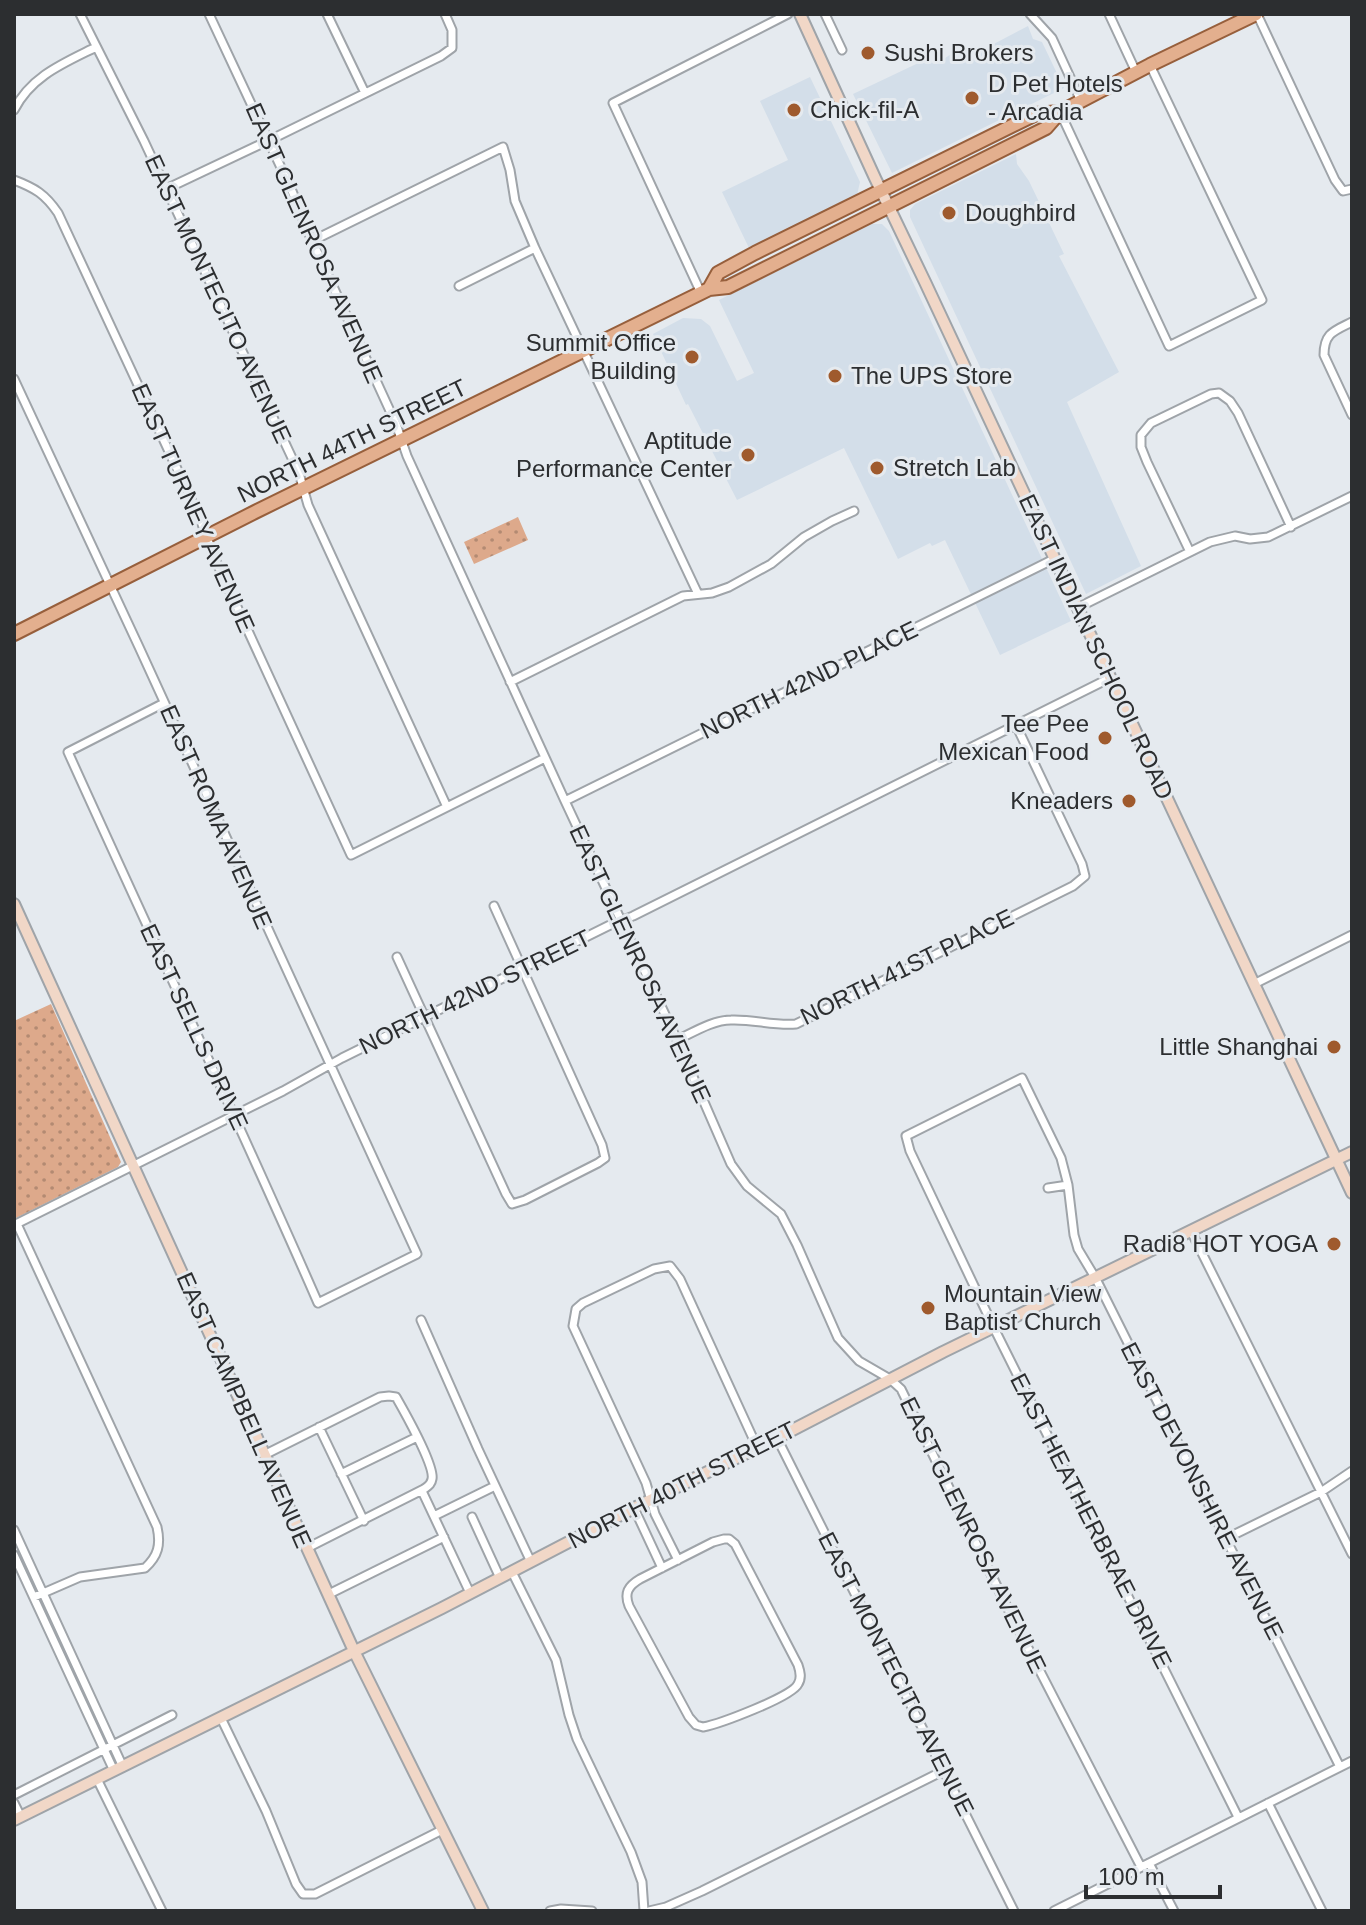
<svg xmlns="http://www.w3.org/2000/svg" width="1366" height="1925" viewBox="0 0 1366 1925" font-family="Helvetica,sans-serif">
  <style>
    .built { fill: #d3dee9 }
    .park { fill: url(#park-dots) }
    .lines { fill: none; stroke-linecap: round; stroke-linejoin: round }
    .street-casing { stroke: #9fa4a9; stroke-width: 11 }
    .secondary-casing { stroke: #9fa4a9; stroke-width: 14 }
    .primary-casing { stroke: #975f3c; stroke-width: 16 }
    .street { stroke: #fff; stroke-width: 7 }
    .secondary { stroke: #f1d7c7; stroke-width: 10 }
    .primary { stroke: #e3af8e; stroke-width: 12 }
    .poi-dot { fill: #9f5a2d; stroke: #e5eaef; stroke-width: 3 }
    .labels { text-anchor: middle; stroke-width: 6; stroke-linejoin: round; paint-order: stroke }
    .poi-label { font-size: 24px; fill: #2c2e30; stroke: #e5eaef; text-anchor: start }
    .street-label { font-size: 24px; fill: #2c2e30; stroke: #e5eaef }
  </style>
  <defs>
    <pattern id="park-dots" width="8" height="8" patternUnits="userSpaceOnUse" patternTransform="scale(2)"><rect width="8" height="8" fill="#dda98b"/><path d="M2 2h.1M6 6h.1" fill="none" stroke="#b38a72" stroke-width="1.8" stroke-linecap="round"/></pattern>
  </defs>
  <rect width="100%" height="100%" fill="#e5eaef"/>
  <path class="built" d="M1028,26L1033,39L1042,42L1064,88L892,173L853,94L931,57L936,64L962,47L967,58Z
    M810,77L860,182L857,195L749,248L722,192L788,160L760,101Z
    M1016,154L1017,164L1029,181L1064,254L1059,256L1119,372L1067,402L1141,566L1086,594L910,217V210L915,204Z
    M872,224H882L889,231L1071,621L1000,655L945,540L932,546L930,543L898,559L844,448L737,500L688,404L686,405L653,334L683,318L701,319L710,326L737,381L754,373L719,300Z"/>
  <path class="park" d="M518,517L528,540L474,564L464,542Z
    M51,1004L121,1162L118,1167L14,1219V1021Z"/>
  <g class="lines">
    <defs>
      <path id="street" d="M80,14L144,141L299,473L308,505L447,807
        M209,14L292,191L309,234L396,424L407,456L565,801L677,1040L731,1164L747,1186L781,1214L797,1245L838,1338L859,1361L890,1379L901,1389L1010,1613L1141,1867
        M327,14L365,93
        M825,14L842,50
        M1030,14L1052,38L1081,101
        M1109,14L1136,72
        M1257,14L1335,180L1343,191L1352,189
        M14,110C31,76 64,63 96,47
        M1060,112L1169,346L1262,300L1150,65
        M14,180C35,188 45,194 58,213L199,516L215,559L351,855L545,758
        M166,189L278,136L441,56L452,48V30L445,14
        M312,241L503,147L510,170L515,201L535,248L698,594
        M459,286L535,248
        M701,293L613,103L788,14
        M1352,322C1334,331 1324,333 1324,355L1352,415
        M14,379L139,647L417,1254L318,1303C237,1118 151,936 68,752L164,703
        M1190,552L1147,462L1141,447V435L1151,423L1211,394L1219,393L1230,401L1238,413L1291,527
        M1077,608L1210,542L1235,536L1250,539L1268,537L1352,496
        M510,682L683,596L712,593L729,587L771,564L804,537L832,521L854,511
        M565,801L1054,559
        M397,957L506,1194L512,1204L525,1200L598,1163L605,1158L602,1145L494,906
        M1254,984L1352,935
        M677,1040C694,1032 713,1020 731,1020C753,1019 774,1026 796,1024L1073,886L1085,876L1082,864L1016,725
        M1048,1188L1068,1185
        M17,1224L157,1527C161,1545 158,1556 145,1568L80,1577L34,1597
        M14,1225L283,1091L342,1058L610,925L633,916L1110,678
        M1191,1231L1352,1554
        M421,1320L478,1449L531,1562
        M319,1427L364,1521
        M777,1438L1014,1911
        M264,1455L380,1397L389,1396L396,1397C404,1411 435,1466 432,1479C431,1485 428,1486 424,1489L307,1548
        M341,1474L417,1437
        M422,1491L470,1593
        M634,1508L662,1568
        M434,1516L495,1486
        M472,1517L500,1578
        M14,1530L123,1767
        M724,1539H729L735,1544L798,1665C800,1671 802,1678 798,1684C792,1697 719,1724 703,1727L696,1725L689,1717L629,1606C624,1593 628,1586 640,1579L713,1542Z
        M1225,1539L1321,1492L1352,1471
        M14,1555L114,1771
        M678,1560L655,1514L646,1483L573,1326L576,1309L583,1303L654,1269L670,1266L680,1279L757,1447
        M512,1572L556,1660L569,1715L577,1739L631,1852L642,1882L644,1911
        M329,1594L444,1537
        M221,1718L266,1811L296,1884L303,1894H315L442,1830
        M97,1779L162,1911
        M14,1795L172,1715
        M14,1803L21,1817
        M1268,1803L1322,1911
        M1238,1817L994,1328L910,1151L906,1136L1022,1078L1061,1158L1068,1185L1074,1235L1078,1249L1096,1279L1340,1767
        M1149,1863L1174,1911
        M550,1911L561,1909L592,1911
        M649,1911L666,1907L702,1891L945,1770
        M1054,1911L1352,1761"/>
      <path id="secondary" d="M800,14L875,178L925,282L1352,1193
        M14,904L354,1651L483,1911
        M14,1820L442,1608L634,1508L777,1438L943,1352L1352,1152"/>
      <path id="primary" d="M709,289L718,273L755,253L1036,114L1060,112
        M14,634L255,512L709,289L728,287L1046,128L1060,112L1150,65L1256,14"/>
    </defs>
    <use href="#street" class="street-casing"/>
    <use href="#secondary" class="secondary-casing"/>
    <use href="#primary" class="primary-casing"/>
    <use href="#street" class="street"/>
    <use href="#secondary" class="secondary"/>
    <use href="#primary" class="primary"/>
  </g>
  <g class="poi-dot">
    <circle cx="868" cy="53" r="8"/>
    <circle cx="972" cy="98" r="8"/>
    <circle cx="794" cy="110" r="8"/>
    <circle cx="949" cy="213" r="8"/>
    <circle cx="692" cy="357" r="8"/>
    <circle cx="835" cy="376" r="8"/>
    <circle cx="748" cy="455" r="8"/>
    <circle cx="877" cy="468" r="8"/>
    <circle cx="1105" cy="738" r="8"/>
    <circle cx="1129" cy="801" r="8"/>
    <circle cx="1334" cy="1047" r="8"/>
    <circle cx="1334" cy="1244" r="8"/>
    <circle cx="928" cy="1308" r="8"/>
  </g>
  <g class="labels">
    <g class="poi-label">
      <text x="884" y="61">Sushi Brokers</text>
      <text x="988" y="92">D Pet Hotels<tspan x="988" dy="28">- Arcadia</tspan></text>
      <text x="810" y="118">Chick-fil-A</text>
      <text x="965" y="221">Doughbird</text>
      <text x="676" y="351" text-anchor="end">Summit Office<tspan x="676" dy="28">Building</tspan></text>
      <text x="851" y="384">The UPS Store</text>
      <text x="732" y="449" text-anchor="end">Aptitude<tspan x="732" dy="28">Performance Center</tspan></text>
      <text x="893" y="476">Stretch Lab</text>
      <text x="1089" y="732" text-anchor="end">Tee Pee<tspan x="1089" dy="28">Mexican Food</tspan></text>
      <text x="1113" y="809" text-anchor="end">Kneaders</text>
      <text x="1318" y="1055" text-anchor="end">Little Shanghai</text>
      <text x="1318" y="1252" text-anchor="end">Radi8 HOT YOGA</text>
      <text x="944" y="1302">Mountain View<tspan x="944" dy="28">Baptist Church</tspan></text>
    </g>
    <g class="street-label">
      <text transform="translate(314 243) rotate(66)" y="8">EAST GLENROSA AVENUE</text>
      <text transform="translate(218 299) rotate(65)" y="8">EAST MONTECITO AVENUE</text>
      <text transform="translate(352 441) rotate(-26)" y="8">NORTH 44TH STREET</text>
      <text transform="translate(193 508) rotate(66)" y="8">EAST TURNEY AVENUE</text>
      <text transform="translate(1096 647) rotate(65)" y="8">EAST INDIAN SCHOOL ROAD</text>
      <text transform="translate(809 680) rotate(-26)" y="8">NORTH 42ND PLACE</text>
      <text transform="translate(216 817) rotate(66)" y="8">EAST ROMA AVENUE</text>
      <text transform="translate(640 964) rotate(65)" y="8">EAST GLENROSA AVENUE</text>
      <text transform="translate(907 967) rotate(-26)" y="8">NORTH 41ST PLACE</text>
      <text transform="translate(475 992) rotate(-26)" y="8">NORTH 42ND STREET</text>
      <text transform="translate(194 1027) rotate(65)" y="8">EAST SELLS DRIVE</text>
      <text transform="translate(244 1410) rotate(66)" y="8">EAST CAMPBELL AVENUE</text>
      <text transform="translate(682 1485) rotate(-27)" y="8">NORTH 40TH STREET</text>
      <text transform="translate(1202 1491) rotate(63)" y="8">EAST DEVONSHIRE AVENUE</text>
      <text transform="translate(1091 1521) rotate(63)" y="8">EAST HEATHERBRAE DRIVE</text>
      <text transform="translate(973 1535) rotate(64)" y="8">EAST GLENROSA AVENUE</text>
      <text transform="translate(896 1674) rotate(63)" y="8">EAST MONTECITO AVENUE</text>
    </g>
  </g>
  <rect width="1366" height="1925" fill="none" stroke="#2c2e30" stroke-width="32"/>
  <path d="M1086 1885v12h134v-12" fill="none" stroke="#2c2e30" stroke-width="4"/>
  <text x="1098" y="1885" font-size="24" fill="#2c2e30" stroke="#e5eaef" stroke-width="6" paint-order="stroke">100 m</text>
</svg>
